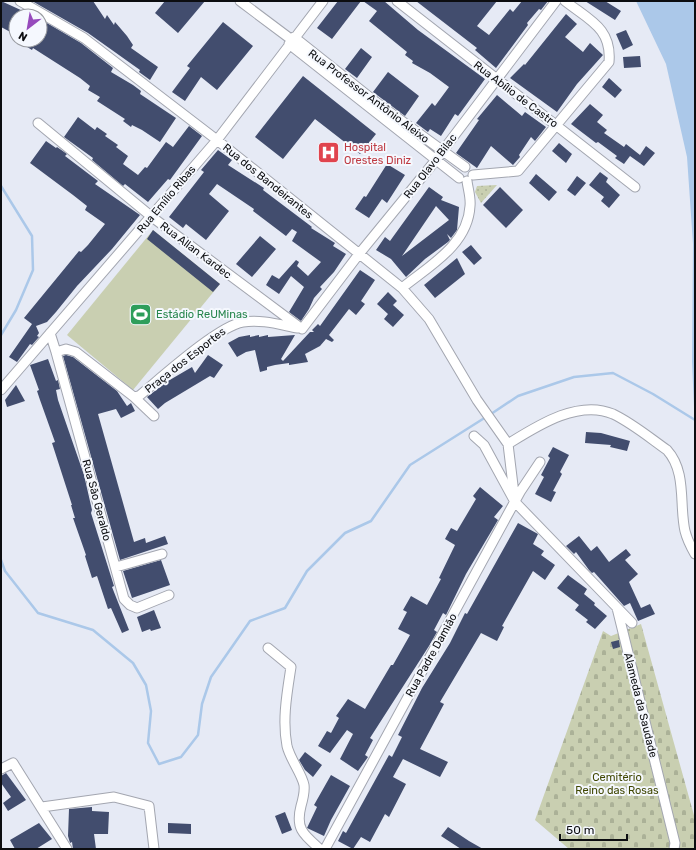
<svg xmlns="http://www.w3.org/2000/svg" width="696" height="850" viewBox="0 0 696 850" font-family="Rubik,sans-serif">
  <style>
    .green { fill: url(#green-dots) }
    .cemetery { fill: url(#cemetery-stones) }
    .pitch { fill: #c9cfb1 }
    .water { fill: #abc8e9 }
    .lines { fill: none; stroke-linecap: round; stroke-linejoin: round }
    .stream { stroke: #abc8e9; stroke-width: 2.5 }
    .building { fill: #424d6e; fill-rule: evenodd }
    .minor-casing { stroke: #a3a6b0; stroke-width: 11 }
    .minor { stroke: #fff; stroke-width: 9 }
    .labels { text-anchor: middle; stroke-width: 4; stroke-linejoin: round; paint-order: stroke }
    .street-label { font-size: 11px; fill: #0c0d10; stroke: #f5f8fe }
    .health-label { font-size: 11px; fill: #be3a42; stroke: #f5f8fe; text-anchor: start }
    .leisure-label { font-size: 11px; fill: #27864d; stroke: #f5f8fe; text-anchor: start }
    .park-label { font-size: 11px; fill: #3f4600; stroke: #f5f8fe }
  </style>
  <defs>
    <pattern id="green-dots" width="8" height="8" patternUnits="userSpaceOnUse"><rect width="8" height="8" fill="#c9cfb1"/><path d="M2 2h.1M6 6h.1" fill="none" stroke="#abb197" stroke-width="1.8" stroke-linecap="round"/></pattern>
    <pattern id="cemetery-stones" width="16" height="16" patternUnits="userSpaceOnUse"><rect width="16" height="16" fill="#c9cfb1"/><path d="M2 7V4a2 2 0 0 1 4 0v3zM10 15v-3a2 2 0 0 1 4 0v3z" fill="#abb197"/></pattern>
  </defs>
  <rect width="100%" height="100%" fill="#e6eaf5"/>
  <path class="green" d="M497,185L481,203L475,192L477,186Z"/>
  <path class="cemetery" d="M641,624L695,819V849H569L535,820L603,631L611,636Z"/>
  <path class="pitch" d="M153,230L220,284L133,390L67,335Z"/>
  <path class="water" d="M636,1H695V429L692,362L693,244L687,157L666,64Z"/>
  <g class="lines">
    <path class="stream" d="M1,186L32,236L33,270L16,310L1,335
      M491,414L518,396L574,377L613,373L653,394L695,420
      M1,560L5,571L38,613L93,630L133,663L146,685L151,711L148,743L159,764L181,757L198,735L202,704L211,677L250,621L285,608L307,571L345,533L371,521L410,465L486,417"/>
  </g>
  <path class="building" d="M1,1L34,16H16V35L1,27Z
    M32,1H93L105,19L107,15L114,25L115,22L127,36L133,45L131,48L158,67L150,80L139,72L140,70L88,33Z
    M165,1H205L178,33L155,13Z
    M338,1H361L332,39L317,28Z
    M363,1H384L418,30L485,79L458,116L455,114L441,136L430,129L428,132L416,123L432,103L435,106L449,87L430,73L412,63L413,61L405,55L407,52L369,21L377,11Z
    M416,1H497L477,26L489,35L510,9L513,12L522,1H548L541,10L539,9L527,23L528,25L496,68L475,50L477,48Z
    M585,1H605L621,11L615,20Z
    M566,14L577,24L565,37L583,52L590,43L603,55L577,84L557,112L510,78L524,64L525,65Z
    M40,19L81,43L113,68L111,72L133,85L141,91L140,94L176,118L160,142L142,130L132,125L131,127L123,121L125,119L97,101L100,97L88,90L90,86L80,78L33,48L32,50L24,45L27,40H40Z
    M223,22L253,46L217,90L201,77L185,101L172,92L190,68L187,66Z
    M626,30L633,45L623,50L616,34Z
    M361,48L372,57L357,78L345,69Z
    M640,56L641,67L624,68L623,57Z
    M388,72L419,96L405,116L373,92Z
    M303,76L376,134L360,154L315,119L283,159L255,137Z
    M609,78L622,90L615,98L602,87Z
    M497,95L522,116L525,112L546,127L535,141L531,137L519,155L520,157L513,165L491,146L477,168L456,153L479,120L477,119Z
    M590,104L603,115L597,122L607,130L604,133L624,147L626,144L640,155L646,146L655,153L644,166L630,156L624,164L615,158L617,156L598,142L596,143L571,124Z
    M78,117L95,130L97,127L107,134L105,136L118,145L116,147L128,156L123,164L138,175L145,167L147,168L166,142L173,147L189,126L202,136L170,180L168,179L148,202L125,184L123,186L92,160L93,158L64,137Z
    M46,141L56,148L57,147L67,154L65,156L98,181L95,184L140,215L112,249L77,286L56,312L47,322L36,326L39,333L37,336L39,337L32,345L30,344L17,362L9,357L32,324L24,318L79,251L81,252L88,245L105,224L85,210L87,206L73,195L30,163Z
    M559,143L572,154L566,163L552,151Z
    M218,150L232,160L228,165L264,188L263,190L312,227L311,228L335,243L333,246L346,254L334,272L320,287L322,289L314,298L309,309L301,321L289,312L304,287L291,276L279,294L266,285L272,275L279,279L296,260L299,262L297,266L308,276L321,262L292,241L297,232L292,229L286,236L253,211L254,209L217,184L209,194L229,211L206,240L186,224L183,228L169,217L204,172L201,170Z
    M387,164L405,175L387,203L382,199L369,218L355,209L364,196L366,197Z
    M600,172L608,178L606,182L620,195L609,208L601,201L604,197L589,185Z
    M536,174L557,192L549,201L529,183Z
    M577,176L586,183L575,196L567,190Z
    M429,187L443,197L441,200L459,207L457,230L451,238L447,234L450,240L448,242L425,259L406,277L391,259L376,250L385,237L390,241ZM436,206L449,220L402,256L434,209Z
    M500,187L523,210L506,228L483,205Z
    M153,230L220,284L213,292L147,239Z
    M260,236L276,249L252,277L236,264Z
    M471,245L482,258L474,265L462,252Z
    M457,258L465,274L435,298L424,285Z
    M360,270L375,280L361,301L365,304L356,315L349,309L329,335L334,340L332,342L326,339L320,346L305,354L308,362L289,365V363L275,365L267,367V370L260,372L255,350L246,352L237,357L228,343L239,337L250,335V337L259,335V337L268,335V337L295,335L281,359L283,361L310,332H314L312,330L318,324L320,326Z
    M388,292L397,301L393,305L404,315L393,327L384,319L388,314L377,304Z
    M66,355L73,357L117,391L127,406L131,403L135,411L121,418L116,409L98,414L134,542L145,538L146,543L165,536L168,544L120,560L63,356Z
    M208,355L223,365L214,378L210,376L165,403L158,409L147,397L168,381L192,367L195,373Z
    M48,359L56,381L58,380L60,389L56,390L58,400L84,475L92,510L91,513L114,586L112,587L129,630L122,633L111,608L108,609L97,576L92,578L85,556L86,555L73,518H75L71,505H72L52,443L55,442L40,400L37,391L39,390L30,365Z
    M16,385L25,401L7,407L5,400Z
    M586,432L601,433L630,441L627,451L610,447L611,445L585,443Z
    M553,447L569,455L560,472L562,474L553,491L556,492L551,502L535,494L544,477L541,475L550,458L548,456Z
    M480,487L503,506L494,517L498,520L466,574L446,615L443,613L434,630L437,632L429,646L370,738L373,740L365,755L368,757L358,771L340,759L353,734L347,730L330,753L318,746L327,731L331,733L339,718L336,716L348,699L365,709L391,665H393L410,635L398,629L407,612L403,610L411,596L427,605L441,579L439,578L455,545L445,539L451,528L457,531L476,499L473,496Z
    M518,523L538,534L533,544L544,551L541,555L555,565L545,580L533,571L502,626L504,627L497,641L481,633L440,702L444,704L420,749L448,762L440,777L403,759L393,777L406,784L389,817L385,814L370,842L361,837L353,849L338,841L343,831L346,833L389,755L392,757L402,737L398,735L422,688L450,643L465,613L467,614Z
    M579,536L591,551L597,546L609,562L626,549L631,555L625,560L638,574L629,582L641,608L650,604L655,614L638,621L630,603L624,606L594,572L592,573L589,570L576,552L574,554L566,546Z
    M161,560L170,585L132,598L123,571Z
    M568,575L587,589L584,594L595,603L594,605L607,616L595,629L586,622L588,620L575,610L579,605L557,588Z
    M154,610L161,628L151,631L150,629L142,632L137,617Z
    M619,640L620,647L613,649L611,642Z
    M305,752L322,765L313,777L305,770L299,760Z
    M6,773L26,800L8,811L3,803L11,797L1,783V776Z
    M331,775L350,786L331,820L324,836L307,828L317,807L314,805Z
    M92,807V811L109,812L108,834H94L96,849H73L72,842L70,843L68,836L69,809Z
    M285,812L292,830L282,834L275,816Z
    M39,823L52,839L36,849H15L10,840Z
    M168,823L191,824V834L168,833Z
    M448,827L469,841L483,849H461L441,836Z"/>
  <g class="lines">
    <defs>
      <path id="minor" d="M20,1L84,38L217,140L402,288L429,319L477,400L508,444L515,502
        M240,1L292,40
        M397,1L635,187
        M294,37L377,103L465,167
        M289,44L459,178
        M38,123L152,217L302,329
        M473,175L518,171L609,62C612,28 589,20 565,1
        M402,288C429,266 468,245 470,206C471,198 468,189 467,181
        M302,329L359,254L435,161L556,1
        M50,333L56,352L66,349L76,352L134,397L139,396C161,378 218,326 243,322C261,319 281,325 298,328
        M56,352L124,599L130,605L137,608L169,595
        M1,390L217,140L323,1
        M134,397L154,416
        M474,436L484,445L515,502L632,623
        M508,444C537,426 578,399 613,414C632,423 650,438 667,450C687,472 679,505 685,531C687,539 691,547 695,554
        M116,567L162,554
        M617,608L675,843L674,849
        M268,648L291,667C287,693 282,720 287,746C290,759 302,774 304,785C305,792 303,799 301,806C295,829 304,835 320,849
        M1,769L13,763L67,849
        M42,807L114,797L149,806L154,849
        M325,849L520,492L540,462"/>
    </defs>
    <use href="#minor" class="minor-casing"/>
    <use href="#minor" class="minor"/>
  </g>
  <defs>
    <symbol id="hospital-square" viewBox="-11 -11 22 22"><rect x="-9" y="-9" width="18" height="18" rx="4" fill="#e0444e" stroke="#f5f8fe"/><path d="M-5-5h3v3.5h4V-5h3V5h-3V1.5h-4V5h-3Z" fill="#fff"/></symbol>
    <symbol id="stadium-square" viewBox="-11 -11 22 22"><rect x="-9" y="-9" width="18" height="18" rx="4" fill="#2e9e5b" stroke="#f5f8fe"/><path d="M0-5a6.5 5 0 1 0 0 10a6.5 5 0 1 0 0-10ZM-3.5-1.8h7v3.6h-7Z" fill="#fff"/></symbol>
  </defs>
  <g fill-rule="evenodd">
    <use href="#hospital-square" x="316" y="140" width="25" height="25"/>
    <use href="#stadium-square" x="128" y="302" width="25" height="25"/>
  </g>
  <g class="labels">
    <g class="street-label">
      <text transform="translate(516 94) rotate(37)" y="4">Rua Abílio de Castro</text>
      <text transform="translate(369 96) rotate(37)" y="4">Rua Professor Antônio Aleixo</text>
      <text transform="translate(430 166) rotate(-52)" y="4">Rua Olavo Bilac</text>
      <text transform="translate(268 181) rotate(39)" y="4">Rua dos Bandeirantes</text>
      <text transform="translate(166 199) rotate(-50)" y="4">Rua Emílio Ribas</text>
      <text transform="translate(196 250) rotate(37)" y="4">Rua Allan Kardec</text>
      <text transform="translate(185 360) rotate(-38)" y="4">Praça dos Esportes</text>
      <text transform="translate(97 500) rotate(75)" y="4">Rua São Geraldo</text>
      <text transform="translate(431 655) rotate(-61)" y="4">Rua Padre Damião</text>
      <text transform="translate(641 705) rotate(76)" y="4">Alameda da Saudade</text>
    </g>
    <g class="health-label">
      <text x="344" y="151">Hospital<tspan x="344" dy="13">Orestes Diniz</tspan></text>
    </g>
    <g class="leisure-label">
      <text x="156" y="318">Estádio ReUMinas</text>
    </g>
    <g class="park-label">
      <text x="617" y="781">Cemitério<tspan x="617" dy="13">Reino das Rosas</tspan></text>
    </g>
  </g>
  <rect width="696" height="850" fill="none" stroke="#0c0d10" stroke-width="4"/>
  <g transform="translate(28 28) rotate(211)"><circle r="19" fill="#f5f8fe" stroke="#989a9f"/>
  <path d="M0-3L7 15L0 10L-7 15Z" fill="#964abc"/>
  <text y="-6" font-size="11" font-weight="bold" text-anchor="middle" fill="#0c0d10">N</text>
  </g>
  <path d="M560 834v6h67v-6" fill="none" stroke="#0c0d10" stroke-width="2"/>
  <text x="566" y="834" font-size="12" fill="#0c0d10" stroke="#f5f8fe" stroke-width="3" paint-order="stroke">50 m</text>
</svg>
